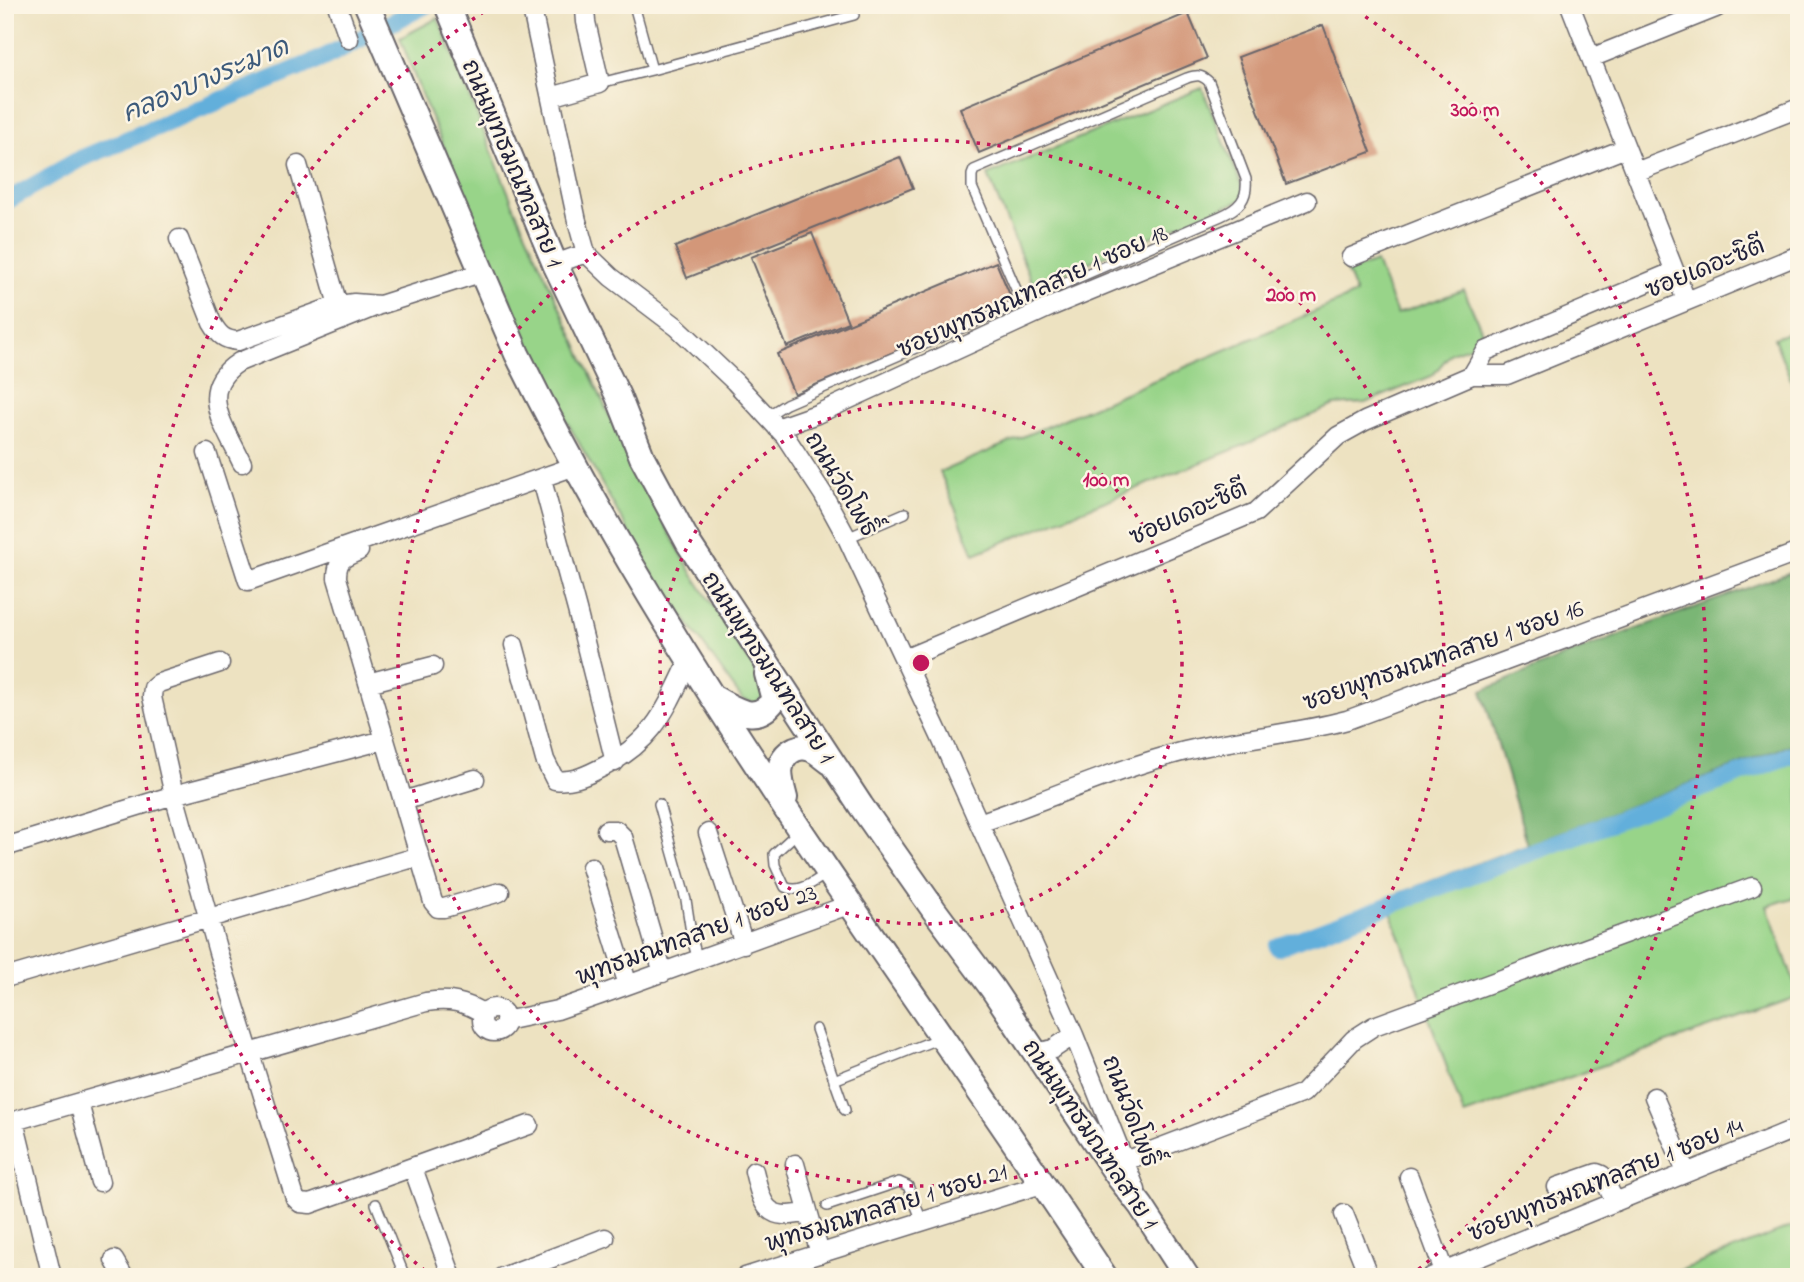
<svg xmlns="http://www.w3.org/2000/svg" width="1804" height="1282" viewBox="0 0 1804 1282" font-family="'Indie Flower','Playpen Sans Thai',sans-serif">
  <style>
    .green { fill: #98d489; stroke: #5d7b62; stroke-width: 2 }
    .forest { fill: #7ab675; stroke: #4e6c58; stroke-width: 2 }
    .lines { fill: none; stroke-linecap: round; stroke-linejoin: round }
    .canal { stroke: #62afdb; stroke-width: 18 }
    .building { fill: #d39779 }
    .lane-casing { stroke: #69656a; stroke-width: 12 }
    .street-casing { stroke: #69656a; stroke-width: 21 }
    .secondary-casing { stroke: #69656a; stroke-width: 28 }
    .lane { stroke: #fff; stroke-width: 9 }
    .street { stroke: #fff; stroke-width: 18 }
    .secondary { stroke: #fff; stroke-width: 24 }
    .ring { fill: none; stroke: #c2185b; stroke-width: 3.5; stroke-dasharray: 3.5 7 }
    .labels { text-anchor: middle; stroke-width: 5; stroke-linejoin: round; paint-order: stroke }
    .street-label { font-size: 24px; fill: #22223b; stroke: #fcf5e5 }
    .water-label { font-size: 26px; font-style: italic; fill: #3c5a7b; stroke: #fcf5e5 }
    .centre { fill: #c2185b; stroke: #fcf5e5; stroke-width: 3.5 }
    .ring-label { font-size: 21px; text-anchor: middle; font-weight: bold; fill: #c2185b; stroke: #fcf5e5; stroke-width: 5; stroke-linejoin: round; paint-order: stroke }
  </style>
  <rect width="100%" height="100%" fill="#fcf5e5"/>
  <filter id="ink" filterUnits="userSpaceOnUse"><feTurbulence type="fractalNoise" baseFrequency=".0143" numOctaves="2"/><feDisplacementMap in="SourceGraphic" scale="14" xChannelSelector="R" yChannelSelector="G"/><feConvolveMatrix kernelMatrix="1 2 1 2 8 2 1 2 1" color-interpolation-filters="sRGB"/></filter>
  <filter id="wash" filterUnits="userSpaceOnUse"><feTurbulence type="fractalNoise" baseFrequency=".00686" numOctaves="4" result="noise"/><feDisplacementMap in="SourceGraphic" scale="28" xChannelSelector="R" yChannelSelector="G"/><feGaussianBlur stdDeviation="1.57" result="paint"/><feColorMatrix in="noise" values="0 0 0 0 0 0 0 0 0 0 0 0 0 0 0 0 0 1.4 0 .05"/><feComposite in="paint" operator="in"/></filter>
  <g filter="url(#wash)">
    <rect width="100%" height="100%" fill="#ede2c1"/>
    <path class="green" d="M438,18L515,209L631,463L693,575L763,682L767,693L757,704L742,699L650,570L546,384L424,101L400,38Z
      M1202,88L1247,198L1033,285L988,175Z
      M1376,262L1397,314L1464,290L1486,341L1451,353L1432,376L1365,403L1334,405L1242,446L974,554L940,472L1356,294L1347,272Z
      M1799,329V400L1774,338Z
      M1799,742V896L1767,906L1799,996L1464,1115L1386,898Z
      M1799,1224V1277H1664Z"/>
    <path class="forest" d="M1799,569V742L1528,845L1482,691L1569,654Z"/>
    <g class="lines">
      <path class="canal" d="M5,202L80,159L321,59L426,5
        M1278,947L1799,752"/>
    </g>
    <g id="blocks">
      <path class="building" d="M1188,13L1207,58L979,153L960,108Z
        M1323,25L1371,152L1286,184L1238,57Z
        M900,157L913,188L687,278L675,247Z
        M812,233L848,322L787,347L751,257Z
        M996,262L1013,302L794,394L777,354Z"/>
    </g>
  </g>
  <g filter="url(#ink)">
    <use href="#blocks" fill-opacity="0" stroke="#69656a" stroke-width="2"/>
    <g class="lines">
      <defs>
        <path id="lane" d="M634,5L652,70L854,15
          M600,83L652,70
          M767,416L786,404L1221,216C1239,208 1248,199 1246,179L1209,82C1201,74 1197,75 1187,78L974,170L972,175V187L1022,303
          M847,538L905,513
          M659,804L686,900L692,939L698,960
          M799,831L774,854L775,865L785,887C800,894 813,882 826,874
          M816,1029L845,1110
          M834,1080L940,1038
          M376,1204L405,1277
          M827,1206L899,1182L908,1186L922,1221"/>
        <path id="street" d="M337,5L349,39
          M531,5L577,221L586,253L611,277L677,327L735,382L785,436L823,494L847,538L940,736L1074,1035L1136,1190
          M1570,5L1686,300
          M1591,58L1716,8
          M551,97L600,83L586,22L585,9L587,5
          M298,165L338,305L354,303L380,305L480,273
          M1636,172L1799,108
          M179,239L212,323C219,335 224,340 238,341L338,305
          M1351,257L1626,148
          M555,264L586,253
          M1472,375L1486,351L1675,271
          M777,428L817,414L1050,307L1307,201
          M207,453L248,581L575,466
          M242,463C225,426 195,390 239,362L377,306
          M542,480L577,610L615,762
          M359,551C343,558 337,559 337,578L433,902L438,908H444L500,892
          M514,645L545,760L555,780C571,782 583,777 597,770C652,744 664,714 689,661
          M904,659L1256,512L1338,436L1365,421L1472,375H1507L1799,255
          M220,663L159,683L153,688L152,697L174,795L218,952L295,1198L300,1203L310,1204L529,1125
          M368,683L433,666
          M403,801L475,779
          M979,823C1047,800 1115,769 1185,751C1239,738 1294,734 1347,720L1799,552
          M606,830H616L623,837L663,973
          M708,833L744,944
          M5,847L174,795L384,740
          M591,867L628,985
          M5,978L420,856
          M482 1020a12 12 0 1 1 24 0a12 12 0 1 1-24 0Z
          M505,1021L557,1010L600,995L851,904
          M1037,1053L1053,1049L1074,1035
          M1654,1097L1686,1172
          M79,1103L100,1182
          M1125,1161L1303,1093L1354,1039L1374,1026L1752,887
          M795,1164L820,1254
          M413,1168L452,1277
          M754,1171C763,1208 767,1222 808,1212
          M1409,1177L1444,1271
          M1557,1187L1597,1173L1602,1175L1615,1202
          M1344,1214L1369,1277
          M114,1260L124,1277
          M52,1277L14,1121L426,1002C449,999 464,1001 484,1014
          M502,1277L605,1238
          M745,1277L1042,1184
          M1431,1277L1799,1127"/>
        <path id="secondary" d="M367,5L517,354C678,682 904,972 1105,1277
          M447,5L555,264L618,396L642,457L689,544L861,806L934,910L992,988L1120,1179L1141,1206L1187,1277
          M714,698C737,710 756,725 774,700L767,674
          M785,798C780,780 774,759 795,749C800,747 806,747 811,749C818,752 824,758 830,762"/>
      </defs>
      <use href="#lane" class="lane-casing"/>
      <use href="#street" class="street-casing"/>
      <use href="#secondary" class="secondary-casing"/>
      <use href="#lane" class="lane"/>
      <use href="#street" class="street"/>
      <use href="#secondary" class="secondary"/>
    </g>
  </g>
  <g class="ring">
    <circle cx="921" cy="663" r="261"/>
    <circle cx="921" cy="663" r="523"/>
    <path d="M433 1277A784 784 0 0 1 494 5M1348 5A784 784 0 0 1 1409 1277"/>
  </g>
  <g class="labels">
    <g class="street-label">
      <text transform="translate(513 163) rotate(67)" y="8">ถนนพุทธมณฑลสาย 1</text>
      <text transform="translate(1705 267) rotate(-22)" y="8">ซอยเดอะซิตี</text>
      <text transform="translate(1032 291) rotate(-24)" y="8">ซอยพุทธมณฑลสาย 1 ซอย 18</text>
      <text transform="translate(842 484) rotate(59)" y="8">ถนนวัดโพธิ์</text>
      <text transform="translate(1188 512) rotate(-24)" y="8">ซอยเดอะซิตี</text>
      <text transform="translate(1443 655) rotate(-19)" y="8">ซอยพุทธมณฑลสาย 1 ซอย 16</text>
      <text transform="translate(769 667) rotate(57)" y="8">ถนนพุทธมณฑลสาย 1</text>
      <text transform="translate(696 934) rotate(-20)" y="8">พุทธมณฑลสาย 1 ซอย 23</text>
      <text transform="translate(1131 1111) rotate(69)" y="8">ถนนวัดโพธิ์</text>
      <text transform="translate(1091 1134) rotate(56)" y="8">ถนนพุทธมณฑลสาย 1</text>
      <text transform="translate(1605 1179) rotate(-22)" y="8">ซอยพุทธมณฑลสาย 1 ซอย 14</text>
      <text transform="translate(886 1207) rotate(-17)" y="8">พุทธมณฑลสาย 1 ซอย 21</text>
    </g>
    <g class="water-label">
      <text transform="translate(205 79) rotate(-23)" y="9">คลองบางระมาด</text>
    </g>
  </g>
  <circle cx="921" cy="663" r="10" class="centre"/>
  <g class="ring-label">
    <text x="1475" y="116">300 m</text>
    <text x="1291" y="301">200 m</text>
    <text x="1106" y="486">100 m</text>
  </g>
  <rect width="1804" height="1282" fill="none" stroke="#fcf5e5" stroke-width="28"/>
</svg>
